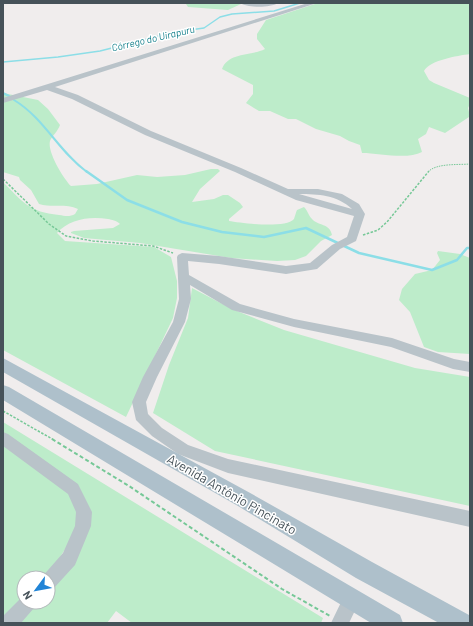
<svg xmlns="http://www.w3.org/2000/svg" width="473" height="626" viewBox="0 0 473 626" font-family="Barlow,sans-serif">
  <style>
    .green { fill: #bdecca }
    .lines { fill: none; stroke-linecap: round; stroke-linejoin: round }
    .stream-far2 { stroke: #8cdee7; stroke-width: 1.5 }
    .stream-far1 { stroke: #8cdee7; stroke-width: 2 }
    .stream { stroke: #8cdee7; stroke-width: 2.5 }
    .path-far2 { stroke: #76c897; stroke-width: 1; stroke-dasharray: 1.5 1; stroke-linecap: butt }
    .path-far1 { stroke: #76c897; stroke-width: 1.5; stroke-dasharray: 2.5 1.5; stroke-linecap: butt }
    .path { stroke: #76c897; stroke-width: 2; stroke-dasharray: 4 2.5; stroke-linecap: butt }
    .minor { fill: #b9c3c9; fill-rule: evenodd }
    .major { fill: #aec0cb; fill-rule: evenodd }
    .labels { text-anchor: middle; stroke-width: 3; stroke-linejoin: round; paint-order: stroke }
    .far-water-label { font-size: 10px; font-style: italic; fill: #137f8b; stroke: #fff }
    .near-street-label { font-size: 13px; fill: #465259; stroke: #fff }
  </style>
  <rect width="100%" height="100%" fill="#f0eded"/>
  <path class="green" d="M192,3H241V4L228,10L188,7L186,4Z
    M318,3H470V54C457,56 430,60 424,71L429,80L434,83L470,98V104L468,108L469,112V117L445,133L429,127L426,134L418,139L422,152C407,160 379,153 362,153L360,145L349,141L340,136L316,129L296,119H288L270,111H259L246,103L253,94V85L222,69C228,52 252,56 265,49L257,39V34L266,20Z
    M3,93L38,100L48,109L60,125C58,131 52,136 50,141C47,152 64,179 71,186L97,184L137,175L157,177L185,175L211,169H218L220,171L200,189L192,202L214,199L223,195H228L240,203L243,207L229,219V221C241,223 285,229 294,219C295,216 296,212 297,210L304,207C308,211 308,215 312,219C318,226 330,223 332,235L321,241L306,256L295,260L277,261L231,258L140,243L84,238L71,233V232L74,231L113,228L120,224C116,220 112,220 108,219C90,216 69,219 57,233L65,241L154,247L171,257L177,281V298L173,318L126,417L3,350V182C23,202 29,212 59,215C65,216 70,217 75,214L78,209C66,203 52,208 39,204L31,190L20,180L19,177L3,172Z
    M438,251L460,254L470,258V354L438,352L424,347L410,312L399,300L402,289L415,274L432,270L440,260L437,253Z
    M192,288L232,309L284,330L415,368L470,377V506L215,451L153,413L169,365L188,318Z
    M3,422L323,618L321,623H132L116,611L107,623H14L33,602H48V588L87,511L3,433Z
    M3,441L68,490L79,509L77,530L47,578H24V602L6,623H3Z"/>
  <g class="lines">
    <path class="stream-far2" d="M3,62L58,57L100,51L175,32L204,28L220,17L232,14L274,11L300,3"/>
    <path class="stream-far1" d="M3,93L9,96
      M14,100C44,118 59,152 87,172"/>
    <path class="stream" d="M86,171L127,200L182,222L222,232L264,237L306,228L359,253L432,270L457,260L467,248H470"/>
    <path class="path-far2" d="M428,172C436,163 458,165 470,164"/>
    <path class="path-far1" d="M3,179L49,224L66,236L93,241L153,246L173,253
      M363,235L378,230L387,222L429,171
      M3,411L54,440"/>
    <path class="path" d="M52,439L129,486L282,589L330,616"/>
    <path class="minor" d="M240,3H278C270,8 248,8 240,3Z
      M308,3H317L55,87L78,95L151,131L241,168L288,189H318L342,194L359,204L365,214L356,241L340,249L317,269L286,274L219,264L188,261L189,275L240,304L294,319L392,338L454,359L470,362V372L453,369L391,347L294,327L232,310L190,285L191,299L185,322L157,377L146,402L148,414L162,428L188,445L228,459L470,511V527L228,473L178,454L152,436L136,420L132,402L143,377L173,322L179,299L177,257L178,255L182,253L219,256L286,266L310,263L332,245L347,237L354,216L296,200L235,172L145,135L72,99L47,90L3,103V98ZM299,194C318,194 337,195 352,209Z
      M3,432L8,434L78,484L92,512L91,526L75,565L54,588L48,591V578H41L63,553L75,526L76,512L68,494L3,446Z
      M352,589L358,592L361,598L349,623H331L346,592Z
      M24,595V602H37L34,608L21,623H3V616Z"/>
    <path class="major" d="M3,358L252,494L372,562L469,615L470,623H439L356,578L238,506L3,372Z
      M3,385L9,387L400,615L403,623H371L3,400Z"/>
  </g>
  <g class="labels">
    <g class="far-water-label">
      <text transform="translate(153 38) rotate(-13)" y="4">Córrego do Uirapuru</text>
    </g>
    <g class="near-street-label">
      <text transform="translate(232 494) rotate(30)" y="5">Avenida Antônio Pincinato</text>
    </g>
  </g>
  <rect width="473" height="626" fill="none" stroke="#465259" stroke-width="8"/>
  <g transform="translate(36 590) rotate(238)"><circle r="19" fill="#ffffff" stroke="#b5babd"/>
  <path d="M0-3L7 15L0 10L-7 15Z" fill="#2184d6"/>
  <text y="-6" font-size="11" font-weight="bold" text-anchor="middle" fill="#465259">N</text>
  </g>
</svg>
